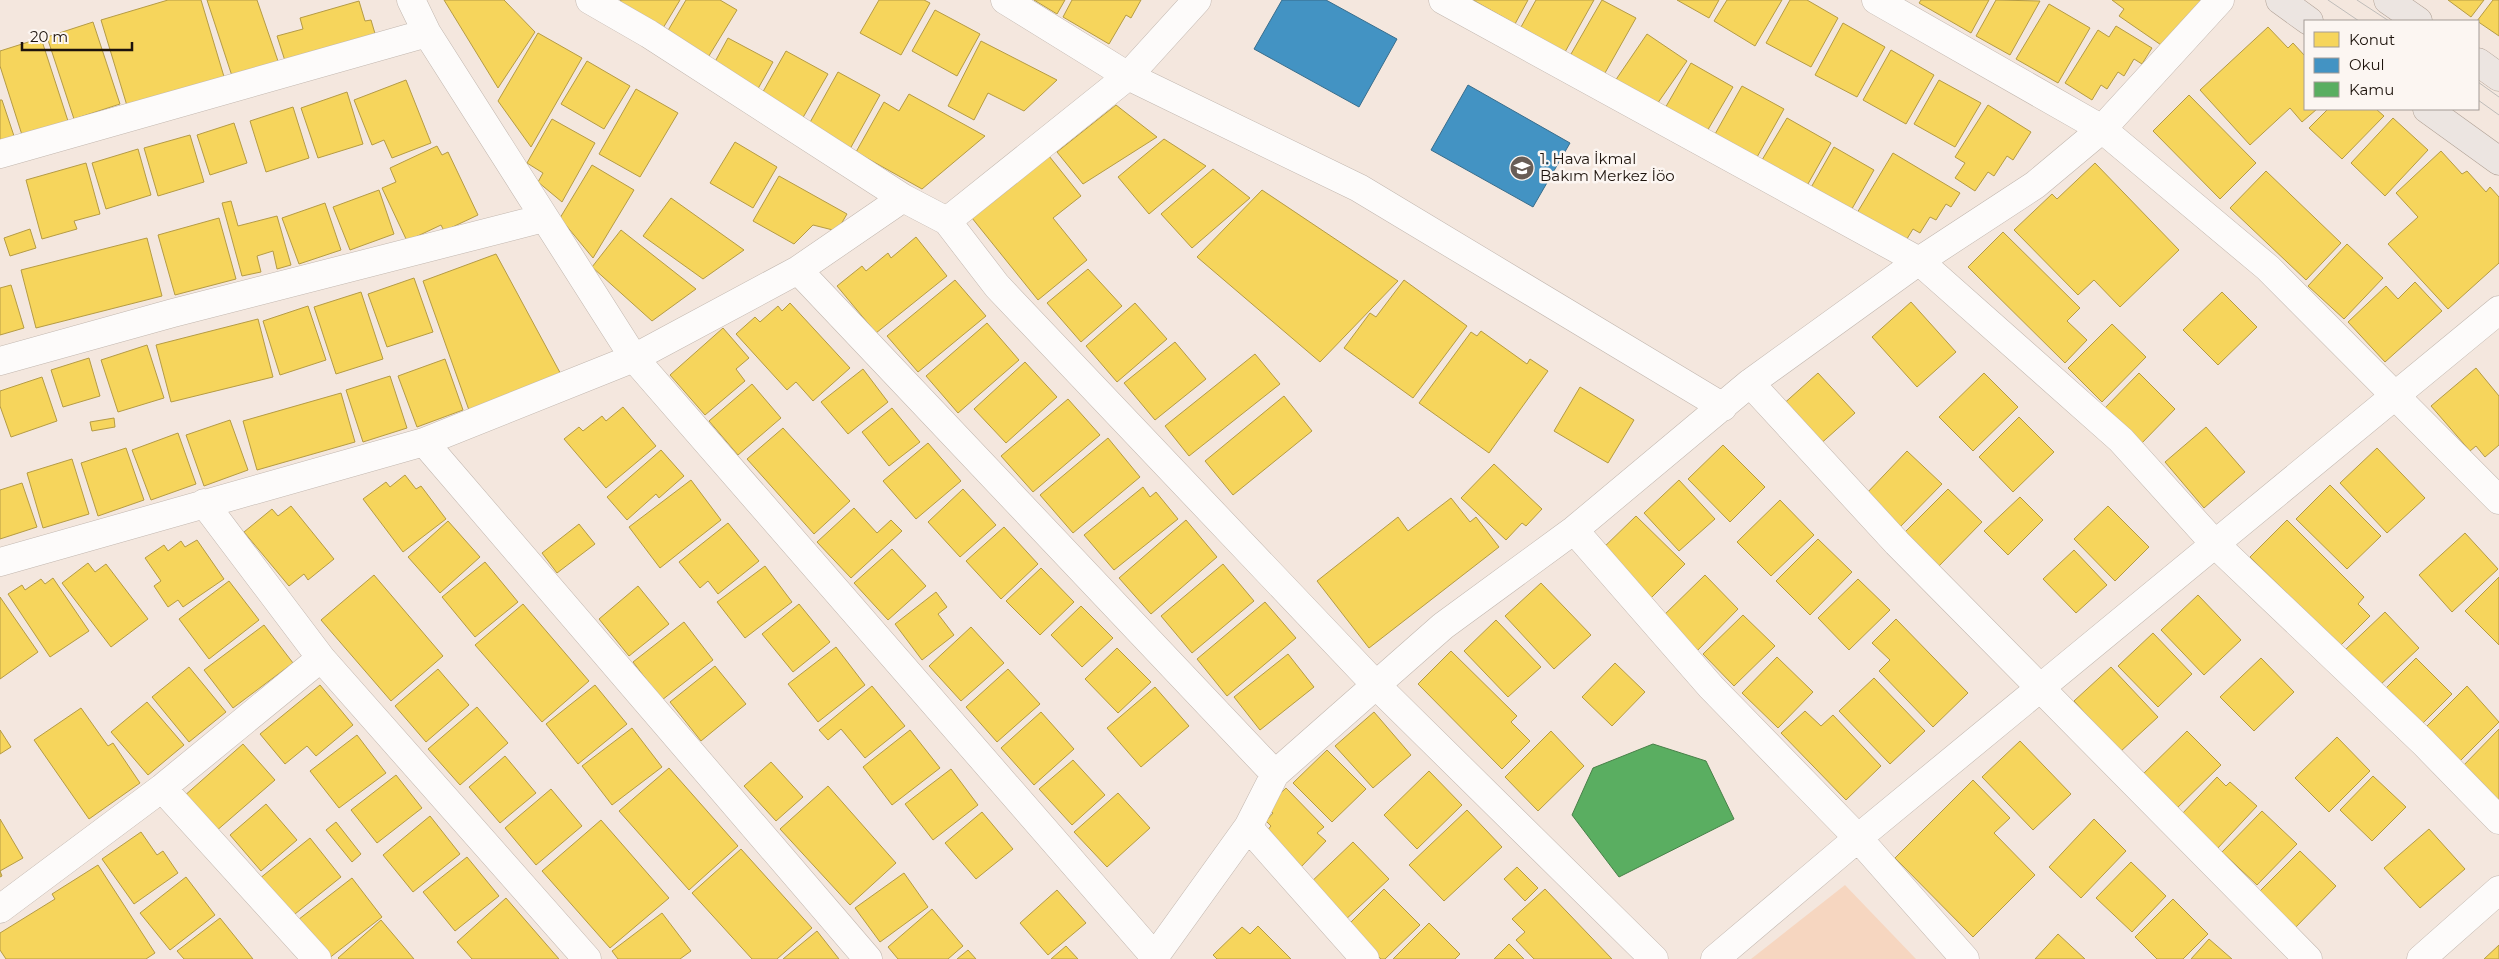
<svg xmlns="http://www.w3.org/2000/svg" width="2499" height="959" viewBox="0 0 2499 959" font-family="Montserrat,sans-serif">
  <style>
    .green { fill: #f6d6c0 }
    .homes { fill: #f6d55c; stroke: #b59b44 }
    .schools { fill: #4393c3; stroke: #386d8c }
    .public { fill: #5aae61; stroke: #488048 }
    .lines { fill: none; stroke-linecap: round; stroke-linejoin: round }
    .minor-casing { stroke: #c1b6ae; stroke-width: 29 }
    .major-casing { stroke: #b0a195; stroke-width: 29 }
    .minor { stroke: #fdfbfa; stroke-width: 28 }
    .major { stroke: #ece5e1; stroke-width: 28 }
    .tram { stroke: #bfbcb9; stroke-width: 1 }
    .labels { text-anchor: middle; stroke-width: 5; stroke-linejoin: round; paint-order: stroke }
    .poi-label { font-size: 15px; fill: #1d130c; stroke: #fcf6f2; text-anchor: start }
  </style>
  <rect width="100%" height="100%" fill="#f4e7de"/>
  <path class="green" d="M1845,885L1916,959H1751Z"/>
  <path class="homes" d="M168,0H201L225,80L128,109L101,20Z
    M207,0H257L279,64L233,79Z
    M444,0H504L535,32L498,88Z
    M621,0H680L657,38L613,12Z
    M686,0H720L737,10L704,64L663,39Z
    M879,0H924L930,3L901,55L860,33Z
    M1034,0H1065L1057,14Z
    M1072,0H1141L1131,18L1126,15L1109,44L1063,17Z
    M1473,0H1528L1515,24Z
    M1536,0H1594L1565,52L1521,27Z
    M1602,0L1636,18L1601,80L1567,61Z
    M1677,0H1719L1709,18Z
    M1727,0H1782L1755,46L1714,21Z
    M1790,0H1807L1838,18L1811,67L1766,43Z
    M1921,0H1989L1971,33L1919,3Z
    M1996,0L2040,1L2010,55L1976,36Z
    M2112,0H2203L2187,23L2183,20L2164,47L2119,16L2124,9Z
    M2448,0H2484L2471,17Z
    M2493,0H2499V36L2477,21Z
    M359,1L365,21L371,20L376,37L286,64L277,36L303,29L300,18Z
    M2049,4L2090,28L2058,83L2016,59Z
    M935,10L980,34L957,76L912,51Z
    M93,22L120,104L74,119L47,37Z
    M1843,23L1885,47L1857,97L1815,75Z
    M2116,26L2152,48L2142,64L2134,59L2124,76L2118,72L2107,89L2101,85L2092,100L2065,83L2098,30L2109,37Z
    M2268,27L2288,48L2293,43L2305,56V109H2317L2302,122L2290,108L2250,145L2200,90Z
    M538,33L582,58L531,147L498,101Z
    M1647,34L1687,61L1655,107L1615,81Z
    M41,38L68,121L22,135L0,66V51Z
    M728,38L773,62L755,94L711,69Z
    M981,41L1057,80L1024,111L988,93L974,120L948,106Z
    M1891,50L1934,75L1906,124L1863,100Z
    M786,51L828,74L801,121L760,97Z
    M587,61L630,86L604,129L561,104Z
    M1691,63L1733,87L1706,133L1664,110Z
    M838,72L880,95L850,149L808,126Z
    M406,80L431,143L392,158L384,140L372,145L354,100Z
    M1939,80L1981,103L1955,147L1914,124Z
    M1742,86L1784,109L1752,166L1710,143Z
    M636,89L678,113L640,177L599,154Z
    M347,92L363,144L318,158L301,108Z
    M909,94L985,136L922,189L856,152L884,102L899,111Z
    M2189,95L2256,163L2220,199L2153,131Z
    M0,100H2L14,136L0,141Z
    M1116,105L1157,137L1083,184L1057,152Z
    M1988,105L2031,132L2013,160L2007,156L1994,176L1988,172L1975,191L1955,178L1965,163L1955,157Z
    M293,107L309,158L266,172L250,121Z
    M2328,109H2376L2384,116L2342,159L2309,128Z
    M1787,118L1831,143L1804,191L1759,165Z
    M2393,118L2428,150L2385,196L2351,163Z
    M552,119L595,143L562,202L538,182L543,173L527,163Z
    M234,123L247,163L210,175L197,135Z
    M190,135L204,182L158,196L144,148Z
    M1164,139L1206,166L1149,214L1118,177Z
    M735,142L777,167L753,208L710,183Z
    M437,146L442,155L448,152L478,215L444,231L441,225L407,241L382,188L396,182L390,168Z
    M1834,147L1874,170L1849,214L1809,191Z
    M138,149L151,195L106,209L92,163Z
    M2441,151L2462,174L2467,171L2486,192L2490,187L2499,197V263L2448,309L2388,244L2418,217L2396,193Z
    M1893,153L1960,193L1951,207L1946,204L1936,220L1930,217L1920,233L1913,229L1902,247L1854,218Z
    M1049,156L1081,196L1053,218L1087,260L1038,300L972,218Z
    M86,163L100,214L74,221L77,229L42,239L26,180Z
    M2095,163L2179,250L2120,307L2094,280L2078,295L2014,230L2052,194L2057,199Z
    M592,165L634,190L593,258L560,218Z
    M1213,169L1250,198L1192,248L1161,214Z
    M2266,171L2341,243L2306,280L2230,208Z
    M779,176L847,214L837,231L813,225L794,244L753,221Z
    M379,190L394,234L350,250L333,207Z
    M1262,190L1398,281L1320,362L1197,257Z
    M671,198L744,250L703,279L643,236Z
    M231,201L238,226L277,216L291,265L277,269L273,251L257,256L261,272L242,276L222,203Z
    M325,203L341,250L299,264L282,218Z
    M219,218L236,279L175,295L158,235Z
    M30,229L36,248L10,256L4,238Z
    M621,230L696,289L652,321L592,267Z
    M2003,232L2080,308L2067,321L2087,340L2065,363L1968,267Z
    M916,237L947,276L876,333L837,286L862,266L866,271L888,253L891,258Z
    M147,238L162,296L36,328L21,270Z
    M2347,244L2383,278L2344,319L2308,286Z
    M496,254L564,380L470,413L423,281Z
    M1088,269L1122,306L1081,342L1047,303Z
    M414,278L433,332L387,347L368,294Z
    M955,280L986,316L918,372L887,336Z
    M1404,280L1467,326L1413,398L1344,348L1370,313L1376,317Z
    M2415,282L2442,311L2385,362L2348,322L2386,286L2398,299Z
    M11,285L24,328L0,335V288Z
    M361,292L383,359L336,374L314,307Z
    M2222,292L2257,327L2218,365L2183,330Z
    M1911,302L1956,352L1917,387L1872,337Z
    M790,303L850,368L813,401L796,382L787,390L736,334L755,317L760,322L778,306L782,311Z
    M1135,303L1167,339L1117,382L1086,346Z
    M308,306L326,360L280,375L263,321Z
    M258,319L273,377L171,402L156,345Z
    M987,323L1019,360L958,413L926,376Z
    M2112,324L2146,357L2102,402L2068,368Z
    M723,328L749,358L736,369L745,381L705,415L670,375Z
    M1481,331L1527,364L1530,359L1548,371L1489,453L1419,403L1471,332L1477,336Z
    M1175,342L1206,379L1155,420L1124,383Z
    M147,345L164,398L118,412L101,360Z
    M1255,354L1280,384L1189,456L1165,426Z
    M89,358L100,396L63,407L51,370Z
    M445,359L463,410L417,427L398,376Z
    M1025,362L1057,397L1006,443L974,409Z
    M2476,368L2499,396V445L2485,457L2476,446L2470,451L2431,406Z
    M863,369L888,402L848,434L821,402Z
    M1818,373L1855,413L1817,447L1780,407Z
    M1984,373L2018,407L1973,451L1939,417Z
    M2139,373L2175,409L2141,444L2104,409Z
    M390,376L407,428L363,442L346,390Z
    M42,377L57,421L11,437L0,406V391Z
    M752,384L781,418L738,455L709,421Z
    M1580,387L1634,420L1608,463L1554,431Z
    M341,393L355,442L257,470L243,421Z
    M1284,396L1312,431L1233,495L1205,461Z
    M1068,399L1100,435L1033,492L1001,456Z
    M623,407L656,446L606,488L564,439L579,427L583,431L602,416L606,421Z
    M892,408L920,442L889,466L862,432Z
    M2019,417L2054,452L2013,492L1979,457Z
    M114,418L115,427L92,431L90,422Z
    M230,420L248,470L204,486L186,435Z
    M2206,427L2245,472L2204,508L2165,462Z
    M783,428L850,501L814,534L747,459Z
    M178,433L196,484L151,500L132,450Z
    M1108,438L1140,477L1073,533L1040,495Z
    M928,443L961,481L916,519L883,481Z
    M1723,445L1765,487L1730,522L1688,479Z
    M126,448L144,500L98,516L81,463Z
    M2377,448L2425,498L2387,533L2340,483Z
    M661,450L684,476L659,498L656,494L627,520L607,497Z
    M1907,451L1942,484L1899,528L1865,495Z
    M72,459L89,514L43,528L27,473Z
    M1494,464L1542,509L1526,526L1522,523L1506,540L1461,498Z
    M405,475L416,489L421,486L446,519L403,552L363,499L386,482L390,487Z
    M691,480L721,520L660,568L629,527Z
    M1679,480L1715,519L1679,551L1644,513Z
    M22,483L37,527L0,539V490Z
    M2330,485L2381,536L2347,569L2296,519Z
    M1143,487L1150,497L1156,492L1178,519L1114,570L1084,535Z
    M963,489L996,525L960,557L928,522Z
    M1948,489L1982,522L1938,567L1904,533Z
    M2020,497L2043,520L2008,555L1984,531Z
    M1451,498L1470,522L1476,517L1499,547L1369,648L1317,581L1398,517L1408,531Z
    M1780,500L1814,535L1771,576L1737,542Z
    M291,506L334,559L308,580L304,574L289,586L244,532L272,509L278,516Z
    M2108,506L2149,547L2115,581L2074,539Z
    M854,508L877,533L891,520L902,531L851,578L817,542Z
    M1636,516L1685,564L1649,600L1600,551Z
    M1186,520L1217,557L1151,614L1119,578Z
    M2287,520L2364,597L2358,604L2370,616L2340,646L2250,557Z
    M448,521L480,557L440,593L408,557Z
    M728,523L759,561L718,594L708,581L700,588L679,562Z
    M579,524L595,544L557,573L542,553Z
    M1004,527L1038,564L1001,599L966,561Z
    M2465,533L2498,569L2452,612L2419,575Z
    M1818,539L1852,572L1810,615L1776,581Z
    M197,540L224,579L183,607L178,600L168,607L154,586L161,581L145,558L164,545L168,551L181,541L185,547Z
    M892,549L926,586L888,620L854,583Z
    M2074,550L2107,585L2076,613L2043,579Z
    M485,562L518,602L475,637L442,597Z
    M88,563L95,572L106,564L148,619L111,647L62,583Z
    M1223,564L1254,601L1192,653L1161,616Z
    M765,566L792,602L745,638L717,602Z
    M1041,568L1074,602L1040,635L1006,601Z
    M374,575L443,656L391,701L321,620Z
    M1705,575L1738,609L1694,654L1660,619Z
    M2499,577V645L2465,611Z
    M53,578L89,631L50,657L8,594L22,585L25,590L41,579L45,584Z
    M1858,579L1890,610L1849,650L1818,618Z
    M229,581L259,620L209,659L179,619Z
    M1541,583L1591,635L1554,669L1505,616Z
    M638,586L669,624L629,656L599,619Z
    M936,592L947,607L938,614L954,635L922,660L895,624Z
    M2198,595L2241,640L2204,675L2161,630Z
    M0,597L38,652L0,679Z
    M1265,602L1296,638L1227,696L1197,659Z
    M523,604L589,681L542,722L475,645Z
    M799,604L830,642L793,672L762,634Z
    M1081,606L1113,638L1082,667L1051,635Z
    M2385,612L2419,648L2378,687L2344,651Z
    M1743,615L1775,646L1734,686L1703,654Z
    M1896,619L1968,693L1933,727L1879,671L1890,660L1872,643Z
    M1496,620L1541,667L1508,697L1464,651Z
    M684,622L713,660L662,700L633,662Z
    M264,625L293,663L233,708L204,670Z
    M971,627L1004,663L961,701L929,666Z
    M2153,633L2192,674L2158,707L2118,666Z
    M836,647L865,685L818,722L788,684Z
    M1117,648L1151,682L1118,713L1085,679Z
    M1451,651L1517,716L1511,722L1530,741L1502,769L1418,684Z
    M1288,654L1314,687L1260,730L1234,697Z
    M1777,657L1813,692L1778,728L1742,693Z
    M2261,658L2294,692L2254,731L2220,697Z
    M2416,658L2452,694L2418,728L2382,692Z
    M1615,663L1645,692L1612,726L1582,697Z
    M715,666L746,704L701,741L670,702Z
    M189,667L226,712L189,742L152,697Z
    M2111,667L2158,717L2120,752L2074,701Z
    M438,669L469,705L426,742L395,706Z
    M1008,669L1040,704L997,742L966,707Z
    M1874,678L1925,731L1890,764L1839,711Z
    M320,685L353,725L316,756L307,746L285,764L260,734Z
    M595,685L627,724L578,764L546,724Z
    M872,686L905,726L865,758L841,729L828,740L819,730Z
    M2467,686L2499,722L2455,766L2421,732Z
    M1155,687L1189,726L1141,767L1107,728Z
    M147,702L184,745L148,775L111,732Z
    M477,707L508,743L460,785L428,749Z
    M81,708L108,746L113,743L140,783L89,819L34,740Z
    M1805,711L1821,726L1833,715L1881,766L1846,800L1781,733Z
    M1041,712L1074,749L1034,785L1001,748Z
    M1374,712L1411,755L1373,788L1335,746Z
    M632,728L662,767L612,805L582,766Z
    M2499,729V805L2461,768Z
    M0,730L11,747L0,754Z
    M910,730L940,768L892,805L863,767Z
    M1551,731L1584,766L1538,811L1505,777Z
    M2187,731L2221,765L2174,811L2140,777Z
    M357,735L386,773L339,808L310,771Z
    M2337,737L2370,771L2329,812L2295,778Z
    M2020,741L2071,794L2033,830L1982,777Z
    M243,744L275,780L215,832L183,797Z
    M1327,750L1366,789L1332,822L1293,783Z
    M505,756L536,793L500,823L469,787Z
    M1073,760L1105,795L1072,825L1039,789Z
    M771,762L803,797L776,821L744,786Z
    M669,768L738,846L689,890L619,811Z
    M951,769L978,805L933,840L905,804Z
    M1429,771L1462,805L1417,849L1384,815Z
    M396,775L422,808L377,843L351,810Z
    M2373,776L2406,807L2372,841L2340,810Z
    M2217,777L2226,786L2230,782L2257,806L2217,849L2181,815Z
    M1973,780L2010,818L1994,833L2035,875L1973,937L1895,858Z
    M828,786L896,863L850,905L780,829Z
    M1286,788L1324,827L1317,833L1326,841L1300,868L1265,833L1271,826L1266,821L1273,813L1266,807Z
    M551,789L582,826L536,865L505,828Z
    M1118,793L1150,828L1107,867L1074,832Z
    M266,804L297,840L261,871L230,835Z
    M1467,810L1502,847L1444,901L1409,865Z
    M2262,811L2297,844L2257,885L2222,852Z
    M982,812L1013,849L976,879L945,843Z
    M430,816L460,854L413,892L383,855Z
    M0,819L23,858L0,871L2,876L0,877Z
    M2094,819L2126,851L2081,898L2049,867Z
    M601,820L669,898L610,948L542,871Z
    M336,822L361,854L352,862L326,830Z
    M2429,829L2465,869L2420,908L2384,868Z
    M141,832L157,855L163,851L178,873L134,904L102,859Z
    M310,838L341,877L290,918L259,879Z
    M1353,842L1389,879L1343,922L1308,885Z
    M741,849L812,928L777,959H752L692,893Z
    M2300,851L2336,886L2292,931L2256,895Z
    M467,857L499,896L455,931L423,892Z
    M2131,862L2166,896L2132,932L2096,898Z
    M98,865L155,953L146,959H6L0,950V933L55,899L52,894Z
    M1517,867L1538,888L1525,901L1504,879Z
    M904,873L928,907L880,942L855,908Z
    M186,877L215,915L170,950L140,913Z
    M352,878L382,917L328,959L294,923Z
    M1384,889L1420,925L1385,959H1381L1347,926Z
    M1545,889L1612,959H1534L1516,940L1525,932L1512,919Z
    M1057,890L1086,923L1048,955L1020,923Z
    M506,898L559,959H472L457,942Z
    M2173,899L2208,934L2183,959H2157L2135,937Z
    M932,909L963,946L948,959H898L888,947Z
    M662,913L691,951L680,959H618L612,951Z
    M220,918L253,959H184L177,951Z
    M381,920L414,959H339L338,958Z
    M1429,923L1460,954L1455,959H1393Z
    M1258,926L1291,959H1217L1213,955L1242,927L1250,934Z
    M817,931L839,959H783Z
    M2058,934L2085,959H2035Z
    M2209,939L2232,959H2191Z
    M1509,944L1524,959H1494Z
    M2499,945V959H2484Z
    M1066,946L1078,959H1051Z
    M968,950L976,959H957Z"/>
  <path class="schools" d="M1282,0H1326L1397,39L1359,107L1254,49Z
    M1468,85L1570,143L1533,207L1431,150Z"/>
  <path class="public" d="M1653,744L1706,761L1734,819L1619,877L1572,815L1593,768Z"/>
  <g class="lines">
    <defs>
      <path id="minor" d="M411,0L427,33L634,358L1155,957
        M590,0L649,34L903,198L947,221L997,286L1375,684L1654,959
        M1005,0L1128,76L1359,188L1723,407
        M1443,0L1919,261L2121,440L2215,544L2423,742L2499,820
        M1876,0L2102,129L2268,268L2499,500
        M0,154L427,33
        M947,221L1128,76L1197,0
        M798,270L1275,774
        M0,361L173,313L544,218
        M1750,383L1897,543L2308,959
        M424,442L868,959
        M204,503L321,658L587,959
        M1574,530L1711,687L1858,838L1965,959
        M0,562L424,442L634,358L798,270L903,198
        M162,788L317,959
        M1248,827L1365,959
        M0,909L162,788L321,658
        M1153,959L1248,827L1275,774L1443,626L1574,530L1750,383L1919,261L2035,185L2102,129L2220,0
        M1715,959L1858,838L2499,310
        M2421,959L2499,890"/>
      <path id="major" d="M2280,0L2309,21
        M2388,0L2418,21
        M2478,62L2499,77
        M2427,109L2499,161"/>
    </defs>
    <use href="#minor" class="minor-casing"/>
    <use href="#major" class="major-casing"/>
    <use href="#minor" class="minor"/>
    <use href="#major" class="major"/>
    <path class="tram" d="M2328,0L2359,21
      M2357,0L2389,21
      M2478,82L2499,97
      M2478,100L2499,115"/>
  </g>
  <defs>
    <symbol id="school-disc" viewBox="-11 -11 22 22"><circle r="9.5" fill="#685d56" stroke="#fcf6f2"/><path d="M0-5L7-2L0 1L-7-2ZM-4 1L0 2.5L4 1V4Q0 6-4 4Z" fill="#fff"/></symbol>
  </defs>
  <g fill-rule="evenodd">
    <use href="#school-disc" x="1508" y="154" width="28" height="28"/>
  </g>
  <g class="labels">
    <g class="poi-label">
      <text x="1540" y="164">1. Hava İkmal<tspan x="1540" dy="17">Bakım Merkez İöo</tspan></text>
    </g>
  </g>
  <rect x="2304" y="20" width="175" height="90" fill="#fcf6f2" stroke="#a39b96"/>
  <rect x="2314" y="32" width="25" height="15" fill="#f6d55c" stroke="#a39b96"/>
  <text x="2349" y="45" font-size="15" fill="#1d130c">Konut</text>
  <rect x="2314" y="58" width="25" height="15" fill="#4393c3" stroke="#a39b96"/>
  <text x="2349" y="70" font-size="15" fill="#1d130c">Okul</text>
  <rect x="2314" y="82" width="25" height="15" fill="#5aae61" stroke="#a39b96"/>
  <text x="2349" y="95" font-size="15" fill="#1d130c">Kamu</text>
  <path d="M22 42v8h110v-8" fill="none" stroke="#1d130c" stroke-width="2.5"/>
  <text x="30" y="42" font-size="15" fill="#1d130c" stroke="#fcf6f2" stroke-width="4" paint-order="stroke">20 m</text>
</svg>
